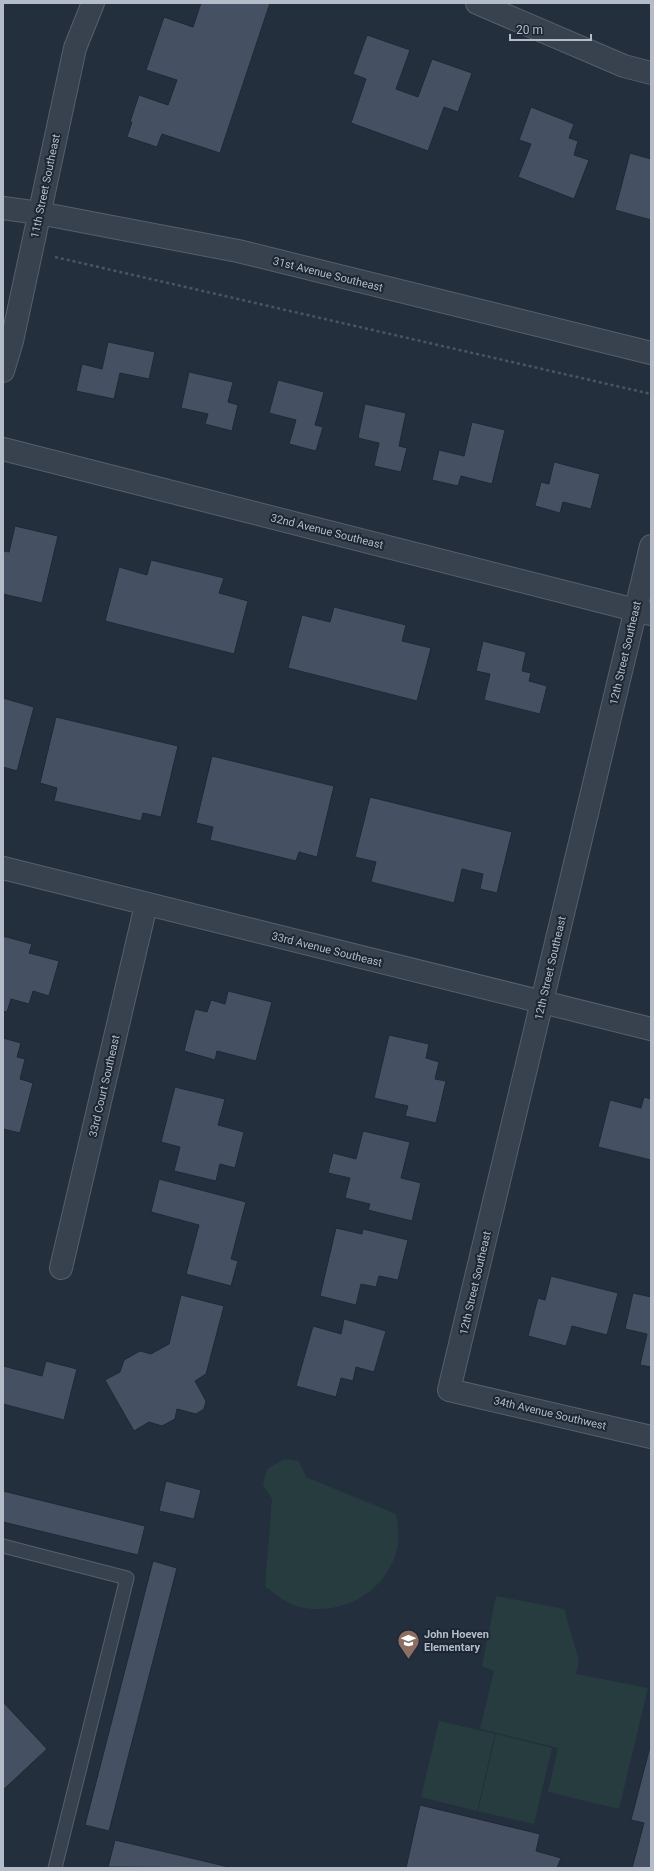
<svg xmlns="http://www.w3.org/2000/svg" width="654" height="1871" viewBox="0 0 654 1871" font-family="Roboto,sans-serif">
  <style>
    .green { fill: #263c3f }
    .building { fill: #455162; stroke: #1f2835 }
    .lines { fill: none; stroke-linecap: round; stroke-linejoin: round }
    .service-casing { stroke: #565f6c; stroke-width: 15 }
    .minor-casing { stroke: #565f6c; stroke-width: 24 }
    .tertiary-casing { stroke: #565f6c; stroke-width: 24 }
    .path { stroke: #44595c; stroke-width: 2.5; stroke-dasharray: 3 3; stroke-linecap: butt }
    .service { stroke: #38414e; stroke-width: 13 }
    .minor { stroke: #38414e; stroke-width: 22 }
    .tertiary { stroke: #38414e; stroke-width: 22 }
    .labels { text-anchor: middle; stroke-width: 4; stroke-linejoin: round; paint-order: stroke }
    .street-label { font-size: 11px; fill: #b4bcc9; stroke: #1d2633 }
    .poi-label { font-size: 11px; font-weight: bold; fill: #b4bcc9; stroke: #1d2633; text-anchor: start }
  </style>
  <rect width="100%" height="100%" fill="#242f3e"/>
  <path class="green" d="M285,1459L299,1461L306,1477L396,1514C398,1526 400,1538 397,1550C385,1594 339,1618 296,1606C284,1602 274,1593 265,1586L272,1499L263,1485L267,1469Z
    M496,1596L564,1609L579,1661L576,1674L648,1688L619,1809L548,1792L558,1748L480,1729L494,1671L482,1666Z
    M439,1721L495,1734L477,1811L421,1797Z
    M496,1734L552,1748L534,1824L478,1811Z"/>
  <path class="building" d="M200,3H270L220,153L162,134L157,147L127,137L132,122H130L139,95L168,105L177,80L146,70L164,17L193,27L201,3Z
    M367,35L410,50L396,89L418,97L432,59L472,73L458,112L444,107L428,151L351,123L366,79L353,74Z
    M531,107L574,124L569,138L578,141L574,155L589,160L574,199L518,177L531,144L519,140Z
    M630,153L651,159V220L615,210Z
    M108,342L155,352L149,379L120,373L114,399L76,391L82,364L102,369Z
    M189,372L233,382L228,402L238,405L232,431L205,424L208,414L181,408Z
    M278,380L324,392L315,425L323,427L316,451L289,444L296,420L269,413Z
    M365,404L406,413L399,446L407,448L401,472L374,466L379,443L358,438Z
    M472,422L505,430L492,484L461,476L458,486L432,480L439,450L464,456Z
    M554,462L600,474L591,509L563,502L560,513L535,506L541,482L549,484Z
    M15,526L58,536L42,603L3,594V551L9,552Z
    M151,560L224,578L219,593L248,601L234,654L105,621L119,567L147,575Z
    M334,607L406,625L402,641L431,648L417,701L288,668L302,615L330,622Z
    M483,641L526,652L522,671L531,673L529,681L547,686L540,714L484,700L490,674L476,671Z
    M3,698L34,707L17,771L3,767V769Z
    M56,717L178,746L161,817L143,813L141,821L54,801L57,788L40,783Z
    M212,756L334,786L317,857L299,852L296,861L210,840L213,827L196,823Z
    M370,797L512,832L497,893L480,889L483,874L462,869L454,903L371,882L376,862L355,857Z
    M3,936L32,944L29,953L59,961L49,996L33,991L29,1004L11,999L7,1012L3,1011Z
    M228,991L272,1002L256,1061L217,1051L215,1060L184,1051L195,1009L207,1012L211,1000L225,1004Z
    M389,1035L429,1044L426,1058L439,1062L435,1079L446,1081L436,1123L405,1116L408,1106L374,1098Z
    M3,1038L21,1043L17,1057L25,1059L20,1079L33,1083L20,1133L3,1129Z
    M175,1087L225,1099L218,1125L244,1132L235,1168L220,1164L216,1181L174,1171L180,1147L161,1142Z
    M644,1097L651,1099V1160L598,1147L610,1100L641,1108Z
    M363,1131L410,1142L401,1178L421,1183L412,1221L368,1210L370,1204L345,1198L350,1178L328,1173L333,1153L356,1159Z
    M159,1179L246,1202L231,1259L238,1261L231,1286L186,1274L199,1225L151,1212Z
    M336,1228L362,1234L363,1229L408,1240L398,1280L379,1276L376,1287L361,1284L356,1305L320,1296Z
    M551,1276L618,1293L607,1335L572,1326L566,1346L528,1336L538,1298L545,1300Z
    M633,1293L651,1297V1367L640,1365L647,1334L625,1329Z
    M181,1295L224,1306L206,1374L195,1381L206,1401L204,1409L196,1414L177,1409L175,1419L162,1426L149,1422L134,1431L105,1380L120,1372L124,1360L140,1351L151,1354L169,1344Z
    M344,1319L386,1331L374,1372L356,1367L353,1381L341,1378L336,1397L296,1386L313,1326L341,1334Z
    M46,1361L77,1369L64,1420L3,1404V1366L42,1376Z
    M166,1481L201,1490L194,1519L159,1511Z
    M3,1491L145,1526L138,1555L3,1522Z
    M153,1561L177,1568L109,1831L85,1825Z
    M3,1702L47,1749L3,1790Z
    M651,1743V1868H632L644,1823L631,1820Z
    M420,1805L540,1834L536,1851L561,1858L557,1868H406Z
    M115,1840L233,1868L108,1867Z"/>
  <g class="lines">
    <defs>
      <path id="service" d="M3,1546L127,1578L55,1868"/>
      <path id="minor" d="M477,3L624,66L651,73
        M3,371L12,341L75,48L93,3
        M3,449L651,614
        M651,546L449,1390L651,1437
        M3,868L651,1029
        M61,1268L146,905"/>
      <path id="tertiary" d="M3,208L39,213L238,251L651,353"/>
    </defs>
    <use href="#service" class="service-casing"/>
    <use href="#minor" class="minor-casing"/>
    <use href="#tertiary" class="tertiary-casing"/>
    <path class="path" d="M55,257L651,394"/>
    <use href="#service" class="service"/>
    <use href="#minor" class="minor"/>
    <use href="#tertiary" class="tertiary"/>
  </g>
  <defs>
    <symbol id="school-pin" viewBox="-11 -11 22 30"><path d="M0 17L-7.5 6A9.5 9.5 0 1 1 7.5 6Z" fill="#8d6e63" stroke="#1d2633"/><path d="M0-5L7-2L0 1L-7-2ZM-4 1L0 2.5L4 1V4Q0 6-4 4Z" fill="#fff"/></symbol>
  </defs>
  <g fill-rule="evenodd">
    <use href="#school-pin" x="396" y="1628" width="25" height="34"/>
  </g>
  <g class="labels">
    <g class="street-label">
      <text transform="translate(45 186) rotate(-78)" y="4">11th Street Southeast</text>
      <text transform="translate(328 274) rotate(14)" y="4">31st Avenue Southeast</text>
      <text transform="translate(327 531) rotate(14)" y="4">32nd Avenue Southeast</text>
      <text transform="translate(625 653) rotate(-77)" y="4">12th Street Southeast</text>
      <text transform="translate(327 949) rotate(14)" y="4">33rd Avenue Southeast</text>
      <text transform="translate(550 968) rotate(-77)" y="4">12th Street Southeast</text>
      <text transform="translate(104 1086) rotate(-77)" y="4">33rd Court Southeast</text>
      <text transform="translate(475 1283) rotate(-77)" y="4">12th Street Southeast</text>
      <text transform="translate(550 1413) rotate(13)" y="4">34th Avenue Southwest</text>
    </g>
    <g class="poi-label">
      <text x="424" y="1638">John Hoeven<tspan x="424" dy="13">Elementary</tspan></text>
    </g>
  </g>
  <rect width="654" height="1871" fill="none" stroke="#b4bcc9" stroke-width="8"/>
  <path d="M510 34v6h81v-6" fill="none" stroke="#b4bcc9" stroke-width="2"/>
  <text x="516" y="34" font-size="12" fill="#b4bcc9" stroke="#1d2633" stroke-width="3" paint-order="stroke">20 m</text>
</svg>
